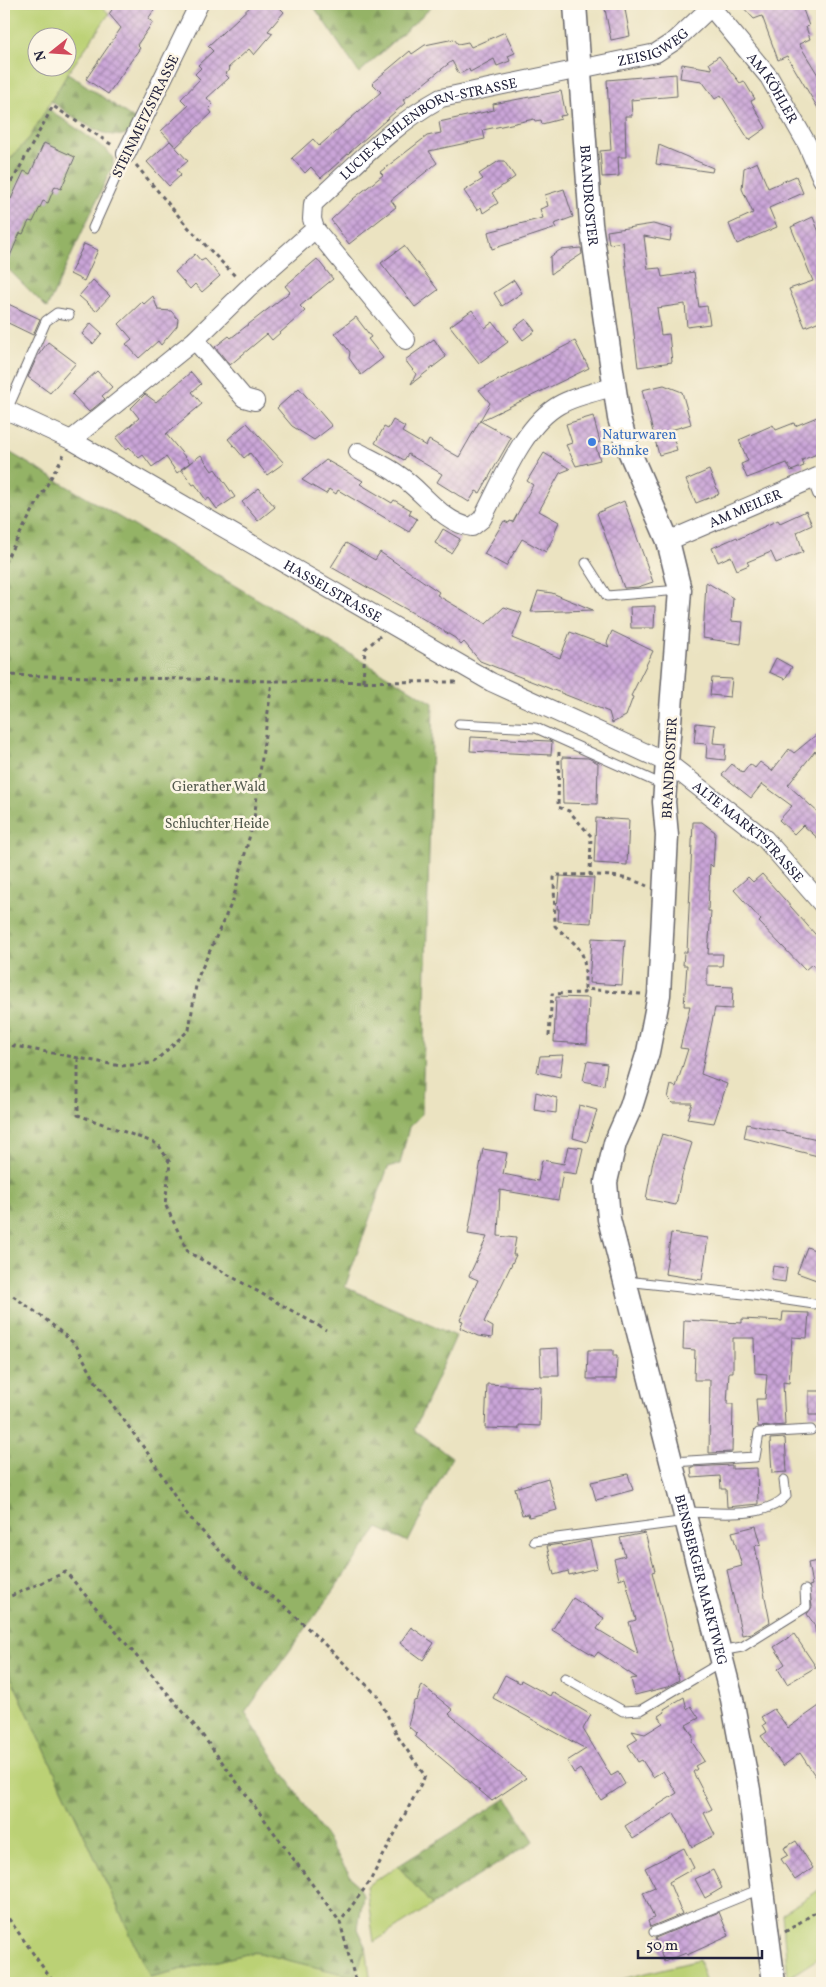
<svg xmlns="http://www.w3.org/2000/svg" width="826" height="1987" viewBox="0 0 826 1987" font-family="Vollkorn,serif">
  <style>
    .green { fill: #bbd175; stroke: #6e7a58; fill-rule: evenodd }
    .forest { fill: url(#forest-firs); stroke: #5b6a50 }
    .building { fill: url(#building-cross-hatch) }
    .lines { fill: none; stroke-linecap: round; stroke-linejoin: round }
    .service-casing { stroke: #68666a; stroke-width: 11 }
    .minor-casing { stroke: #68666a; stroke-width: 20 }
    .tertiary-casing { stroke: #68666a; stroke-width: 25 }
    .path { stroke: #68666a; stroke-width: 3; stroke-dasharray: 4 4; stroke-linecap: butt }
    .service { stroke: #fff; stroke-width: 9 }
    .minor { stroke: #fff; stroke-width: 18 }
    .tertiary { stroke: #fff; stroke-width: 22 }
    .shop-dot { fill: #3f7fe0; stroke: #fcf5e5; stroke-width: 2 }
    .labels { text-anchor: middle; stroke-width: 5; stroke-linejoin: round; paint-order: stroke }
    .street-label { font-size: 14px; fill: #22223b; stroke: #fcf5e5 }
    .shop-label { font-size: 14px; fill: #366cbe; stroke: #fcf5e5; text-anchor: start }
    .park-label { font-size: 14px; fill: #50574c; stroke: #fcf5e5 }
  </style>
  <defs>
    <pattern id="forest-firs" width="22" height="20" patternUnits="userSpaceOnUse" patternTransform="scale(1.25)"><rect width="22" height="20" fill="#94b366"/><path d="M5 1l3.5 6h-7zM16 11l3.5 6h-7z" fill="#789155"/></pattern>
    <pattern id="building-cross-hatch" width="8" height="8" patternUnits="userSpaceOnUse" patternTransform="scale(1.25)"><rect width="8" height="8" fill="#caa5d8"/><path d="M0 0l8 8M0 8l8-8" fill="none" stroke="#a486b0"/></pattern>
  </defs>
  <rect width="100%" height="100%" fill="#fcf5e5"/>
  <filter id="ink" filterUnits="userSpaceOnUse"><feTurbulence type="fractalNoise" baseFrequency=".02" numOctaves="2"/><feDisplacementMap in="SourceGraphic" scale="10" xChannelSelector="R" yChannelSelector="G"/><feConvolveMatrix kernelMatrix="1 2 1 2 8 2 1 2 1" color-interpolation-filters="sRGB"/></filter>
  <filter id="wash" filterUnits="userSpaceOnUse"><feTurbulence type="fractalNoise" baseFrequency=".0096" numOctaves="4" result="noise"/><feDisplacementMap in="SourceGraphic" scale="20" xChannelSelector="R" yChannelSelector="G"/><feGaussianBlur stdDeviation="1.12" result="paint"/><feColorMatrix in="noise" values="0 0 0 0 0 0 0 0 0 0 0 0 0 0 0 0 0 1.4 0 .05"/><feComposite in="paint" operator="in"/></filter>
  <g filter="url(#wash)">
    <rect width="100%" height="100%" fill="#ebe3c1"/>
    <path class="green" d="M4,4H100L109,14L68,73L30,137L4,166ZM38,38H68V68H38Z
      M4,1662L150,1977L255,1952L355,1976L366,1946L371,1983H4Z
      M398,1866L432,1905L374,1942L366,1886Z
      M822,1888V1956L788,1978L782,1914Z
      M699,1960L706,1983H606Z"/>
    <path class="forest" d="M312,4H435L359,73Z
      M68,73L137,121L130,132C109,146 68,113 51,101Z
      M47,108L106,149L113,158V165L47,308L4,265V166L30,137Z
      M4,449L433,703L422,1114L409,1127L400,1164L388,1167L345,1287L456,1336L414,1430L452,1457L408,1542L378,1528L245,1713L363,1895L358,1929L366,1946L355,1977L255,1952L150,1977L4,1662Z
      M507,1798L534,1841L432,1905L398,1866Z"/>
    <g id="blocks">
      <path class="building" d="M116,4H158L148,19L153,22L137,45L140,48L108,94L86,79L121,28L109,14Z
        M253,4H276L284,12L268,31L273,33L254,55L249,49L228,68L230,70L225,74L229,78L207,98L213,105L209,109L212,113L176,147L161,131L188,106L181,99L200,79L195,74L201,68L198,65L213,51L208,46Z
        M604,4H624L630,36L611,40Z
        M740,4H801L809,26L806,27L810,39L799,44L818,75L822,72V115L787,56L778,60L762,16L754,19Z
        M505,32L515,53L508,56L510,61L497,66L494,59L470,72L469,69L459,74L452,61L403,100L405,103L321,178L311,167L305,173L292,158L313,139L319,146L381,92L372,83L410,51L412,54L425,45L454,39L458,44L468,42L471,47Z
        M719,56L740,83L744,81L755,99L751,101L766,128L749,140L721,95L715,99L702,81L680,78L682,64L712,69L709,63Z
        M676,74L677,96L631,100L632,116H625L626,157H618L619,176L602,177L600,151L611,150L607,80Z
        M561,91L566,115L560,116L561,119L542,124L541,120L535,121L534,119L483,130L485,139L429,151L437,163L391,200L396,207L349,244L331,220L353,199L383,175L380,172L427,136L441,133L439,122L494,110L493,104Z
        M170,141L188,161L177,170L181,175L169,186L147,162Z
        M44,143L75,157L61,189L55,186L48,203L43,201L33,222L29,221L23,234L20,233L4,270V195L11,199L24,171L30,174Z
        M659,145L713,168L712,172L656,164Z
        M499,161H504L515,177L492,193L498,203L483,213L481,207L477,210L464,191L483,179L479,174Z
        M757,162L768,188L796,176L803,193L769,208L777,227L737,244L729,224L753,213L742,189L744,168Z
        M564,189L573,217L554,224L556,228L492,249L488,232L543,218L540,209L548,206L545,195Z
        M813,217L822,240V320L805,327L789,289L813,281L791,227Z
        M653,224L672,229L670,241L644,236L648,269L660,268L662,277L694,272L699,307L707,306L710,324L687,327L685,304L657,308L661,335L669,334L672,362L638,367L623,242L609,244L607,231Z
        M84,244L98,250L84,281L70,274Z
        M404,246L438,290L415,307L381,263Z
        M581,248L582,254L551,274L550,257L560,250Z
        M195,254L201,261L205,259L220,276L202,292L195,284L190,289L175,272Z
        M317,259L333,279L300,306L305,311L272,340L267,334L230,365L215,347L229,336L231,338L290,292L285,286Z
        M93,280L110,296L96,311L79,296Z
        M514,280L522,293L502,306L494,293Z
        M153,296L158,310L171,311L178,319L177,326L161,345L158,341L139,358L126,344L132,339L119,324L142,302L144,304Z
        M4,302L40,319L33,335L4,321Z
        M472,310L485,328L493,322L508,342L479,363L450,326Z
        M356,317L371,337L368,339L383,358L361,375L349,358L350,352L335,333Z
        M526,319L535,331L523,340L514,328Z
        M91,323L102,333L93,344L82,334Z
        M434,339L446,357L411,384L416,374L405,360Z
        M575,341L589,368L480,421L511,438L480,493L476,491L469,502L437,482L442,474L408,454L404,460L375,443L384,427L388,429L393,420L405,427L402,432L426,446L429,440L459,457L490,403L479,390Z
        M48,342L76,363L50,393L28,377L37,357Z
        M97,371L112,387L102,396L105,399L89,412L72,394Z
        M191,372L201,384L192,392L202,404L166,434L190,463L177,473L166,457L152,467L143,455L139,458L129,447L126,450L116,438L139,418L131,408L145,394L156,402Z
        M664,385L682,392L691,424L671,430L677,450L659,455L642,390Z
        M299,388L332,426L314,440L292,426L277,408Z
        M822,415V452L802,460L804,466L791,471L787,463L747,478L741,464L748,461L739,440L773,425L776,430L794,423L795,426Z
        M593,416L600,442L595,444L600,460L576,466L566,445L572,443L566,424Z
        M247,423L284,463L267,475L250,453L244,458L228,439Z
        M544,453L570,469L560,473L539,511L559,522L555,531V534L546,552L522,539L506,566L484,554L504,521L509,523L510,521L513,522L533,485L527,481Z
        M201,455L212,471L215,469L235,497L217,509L209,498L206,500L195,484L193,485L181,469Z
        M326,460L363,481L360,484L392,503L394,500L411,510L409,514L417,519L409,532L338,490L336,494L329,489L326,494L302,480Z
        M709,470L719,494L696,503L686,480Z
        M259,488L275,507L258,521L242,502Z
        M624,501L653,582L638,587L624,588L597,513Z
        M806,511L812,525L797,532L803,552L776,563L771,552L747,562L749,565L737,570L731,556L718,562L712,548L737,537L738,539L778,520L780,523Z
        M443,529L460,539L451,553L435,543Z
        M346,543L375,560L380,552L439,592L437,595L486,624L504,607L522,613L512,638L560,658L570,632L609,647L607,643L612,631L653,651L631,696L633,697L626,716L612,723L609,712L480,661L464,642L461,645L455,638L420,617L331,567Z
        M706,582L733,598L731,621L743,622L741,644L703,638Z
        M538,591L552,593L593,610L531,612Z
        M655,606L654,628H631L630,607Z
        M776,658L792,667L785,679L769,672Z
        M712,678L732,679L730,697L710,695Z
        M696,723L715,725L713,743L726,744L725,760L706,758L707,744L694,743Z
        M822,730V759L815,751L788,785L822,816V842L803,825L794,834L779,820L792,806L762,784L751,798L722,775L732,764L743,773L750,764L755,768L760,762L772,771L789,749L794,753Z
        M471,737L549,741L552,742L551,755L470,751Z
        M562,757L588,758L598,763L597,804L563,803Z
        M596,818L629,820L627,865L594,863Z
        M693,822H702L715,832L713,867L710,864L708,911H711L708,954H723L722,966H707V986L733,987L732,1009L715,1008L701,1074L727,1084L714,1123L687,1119L692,1103H673L668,1098L671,1085L676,1087L688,1049L680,1048L690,1006H684L687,965H683L684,952H687Z
        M762,874L822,942V975L812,964L805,970L759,922L761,920L734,890L748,877L753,882Z
        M560,876L594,878L591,923L558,921L559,909H557Z
        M592,938L625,940L622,985L589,983Z
        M556,997L589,998L587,1044L554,1042Z
        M563,1055L560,1077L537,1072L540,1056Z
        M587,1061L607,1064L604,1085L583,1081Z
        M536,1092L557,1098L556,1113L534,1110Z
        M579,1105L597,1110L587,1142L573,1138Z
        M747,1124L822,1140V1157L744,1138Z
        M662,1134L692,1143L682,1175L676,1205L646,1199L653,1161Z
        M568,1146L583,1148L577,1174L563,1172L558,1200L500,1190L498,1236L516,1238L513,1255H516L484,1322L493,1327L492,1338L478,1336L460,1328L463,1321L460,1320L478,1280L469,1276L487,1237L468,1234L483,1149L507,1153L503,1174L538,1181L542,1160L564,1164Z
        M671,1233L708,1238L702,1280L665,1274Z
        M807,1247L822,1253V1282L797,1273Z
        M773,1266L787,1268L785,1282L771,1280Z
        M783,1312L809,1313L807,1338L792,1337L789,1383L783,1382L785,1425L758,1427L756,1399H765L767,1374L755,1373L754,1338H733V1372H729L727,1404H733L732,1452L709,1453L710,1380H694L695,1350L683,1349L684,1320L742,1323V1319L782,1321Z
        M558,1348L559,1376H541L540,1349Z
        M588,1350H613V1356H617L616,1379H587Z
        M487,1384L541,1387L540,1426L519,1425V1429L485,1428Z
        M809,1391H822V1415H809Z
        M785,1438L787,1472L772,1473L770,1439Z
        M732,1465V1469L757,1468L758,1504L727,1507L726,1489H721L720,1476L692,1478L691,1467Z
        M628,1474L633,1490L596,1500L591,1482Z
        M548,1478L557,1510L529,1517L528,1514L522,1515L515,1488Z
        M756,1526L761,1544L755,1546L770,1622L752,1633L742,1635L727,1570L742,1566L732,1532Z
        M645,1533L655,1571L652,1572L679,1680L667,1687L635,1695L631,1679L637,1678L598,1652L595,1656L552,1630L573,1598L604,1618L597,1629L638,1654L629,1622L636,1620L625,1577L619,1579L614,1559L625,1556L620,1538Z
        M590,1540L597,1568L569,1575L568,1571L554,1575L547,1546L561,1544L562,1546Z
        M822,1560V1638L819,1633H816L814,1624L807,1614L812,1607L809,1586L812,1585L808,1563Z
        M411,1627L434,1643L423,1660L400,1643Z
        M794,1634L816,1667L787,1684L778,1669L785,1664L774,1647Z
        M505,1675L520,1683L521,1680L550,1696L552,1692L591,1715L583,1729L611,1776L618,1772L625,1784L601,1800L580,1769L574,1773L567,1761L586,1749L493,1698Z
        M422,1685L453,1710L449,1714L526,1778L492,1801L415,1736L417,1734L408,1726L414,1701L417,1700Z
        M684,1697L687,1709L691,1706L699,1718L686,1725L693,1736L692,1742L704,1761L695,1766L697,1769L693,1772L712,1809L704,1813L715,1835L692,1847L674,1813L633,1839L625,1826L677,1793L663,1771L653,1777L642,1760L638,1762L628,1745L638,1739L632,1731L645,1734L663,1723L659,1716L665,1712L664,1709Z
        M822,1704V1786L800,1753L783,1766L761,1736L767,1732L763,1725L766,1723L761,1717L774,1709L788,1728Z
        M796,1841L813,1868L795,1880L781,1859L788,1855L784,1848Z
        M684,1848L694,1868L669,1882L682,1914L650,1927L648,1921L654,1918L643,1892L655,1887L645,1868Z
        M713,1870L722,1888L705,1898L695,1879Z
        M719,1912L729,1936L687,1955L686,1953L664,1962L655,1938Z"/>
    </g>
  </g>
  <g filter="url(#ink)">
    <use href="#blocks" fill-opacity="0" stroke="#68666a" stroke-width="1"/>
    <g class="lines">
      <defs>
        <path id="service" d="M93,228L126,154
          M7,410L46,321L57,313L69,315
          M586,563L607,596L679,590
          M459,724L536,728L663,785
          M626,1281L753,1295L814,1304
          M672,1462L755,1457L759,1433L811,1430
          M685,1512C714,1512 765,1520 786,1496L784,1480
          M534,1541L687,1521
          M720,1651L742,1647L806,1607L805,1590
          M565,1678L623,1711L641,1710L722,1662
          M654,1932L760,1889"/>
        <g id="minor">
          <path id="s1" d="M711,7L769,77L807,144L822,179"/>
          <path d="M126,154L199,4"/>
          <path d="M315,229L406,340"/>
          <path d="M195,340L244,398L255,401"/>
          <path id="s2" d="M4,409L71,440L491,682L668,763L765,839L822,904"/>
          <path id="s3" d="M71,440L195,340L247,289L315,229L312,219L313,204C354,167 393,124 441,98L656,53L676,40L714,4"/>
          <path d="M358,452C371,459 387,466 399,475C422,490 443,524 472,527L482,519C501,484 523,425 559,405C575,396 595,392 613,387"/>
          <path d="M816,478L822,493"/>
          <path id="s4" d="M668,541L822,475"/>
        </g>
        <g id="tertiary">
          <path id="s5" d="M575,4L591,224L619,418L627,446L668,541L680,590L664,802L667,836L659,995L648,1052L631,1107L615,1143L606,1182L609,1219L732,1699L749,1790L774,1983"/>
        </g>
      </defs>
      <use href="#service" class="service-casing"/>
      <use href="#minor" class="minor-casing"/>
      <use href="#tertiary" class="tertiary-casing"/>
      <path class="path" d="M136,165L187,226L237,278
        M4,185L13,180L53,106L112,145
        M4,563L64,454
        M4,675L272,681L456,682
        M363,681L365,649L380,636
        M559,752L558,807L569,811L591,836L590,875
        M641,994L585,989C585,948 585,953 555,926L554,878L555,875C586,875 619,872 647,886
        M549,1036L552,994L584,993L585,989
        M4,1044L121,1066L153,1063L189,1030L197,979L233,900L254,819L272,681
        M78,1058V1115L158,1144L170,1163L165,1204L188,1252L326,1330
        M13,1296L44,1318L76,1345L96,1382L147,1452L186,1513L235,1568L289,1610L378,1696L398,1737L425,1776L370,1881L340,1922
        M4,1599L66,1572L200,1732L340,1922L356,1983
        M4,1912L54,1983
        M785,1932L822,1908"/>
      <use href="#service" class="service"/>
      <use href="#minor" class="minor"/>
      <use href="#tertiary" class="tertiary"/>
    </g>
  </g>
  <circle class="shop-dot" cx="592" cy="442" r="5"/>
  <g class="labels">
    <g class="street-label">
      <text dy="5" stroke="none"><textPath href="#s3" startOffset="734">ZEISIGWEG</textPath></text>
      <text dy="5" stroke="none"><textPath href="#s1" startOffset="102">AM KÖHLER</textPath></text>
      <text transform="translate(145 116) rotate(-64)" y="5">STEINMETZSTRASSE</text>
      <text dy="5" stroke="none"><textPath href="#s3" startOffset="490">LUCIE-KAHLENBORN-STRASSE</textPath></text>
      <text dy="5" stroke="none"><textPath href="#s5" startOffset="192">BRANDROSTER</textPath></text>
      <text dy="5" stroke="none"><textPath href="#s4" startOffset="84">AM MEILER</textPath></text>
      <text dy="5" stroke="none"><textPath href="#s2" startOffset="376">HASSELSTRASSE</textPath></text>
      <text transform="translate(669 768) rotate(-87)" y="5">BRANDROSTER</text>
      <text dy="5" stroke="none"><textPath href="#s2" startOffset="859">ALTE MARKTSTRASSE</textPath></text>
      <text dy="5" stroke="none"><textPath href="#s5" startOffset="1610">BENSBERGER MARKTWEG</textPath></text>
    </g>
    <g class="shop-label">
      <text x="602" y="439">Naturwaren<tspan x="602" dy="16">Böhnke</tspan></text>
    </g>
    <g class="park-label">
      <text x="219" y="791">Gierather Wald</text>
      <text x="217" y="828">Schluchter Heide</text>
    </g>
  </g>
  <rect width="826" height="1987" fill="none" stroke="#fcf5e5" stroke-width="20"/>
  <g transform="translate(52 52) rotate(253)"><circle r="24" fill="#fcf5e5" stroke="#a5a1a1"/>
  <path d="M0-4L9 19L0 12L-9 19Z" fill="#d1495b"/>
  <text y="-8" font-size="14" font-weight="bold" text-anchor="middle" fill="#22223b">N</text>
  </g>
  <path d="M638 1950v8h124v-8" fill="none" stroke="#22223b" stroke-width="2.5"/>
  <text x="646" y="1950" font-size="15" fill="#22223b" stroke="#fcf5e5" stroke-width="4" paint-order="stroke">50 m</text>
</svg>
